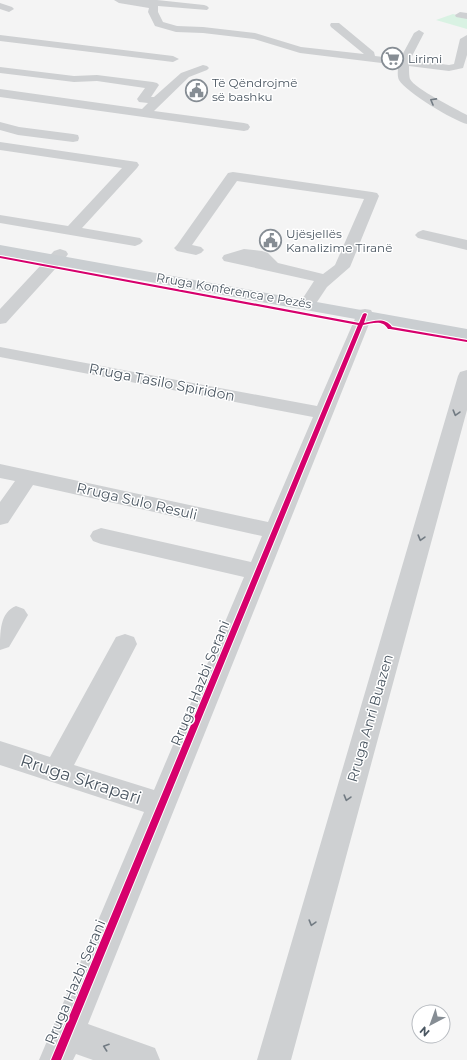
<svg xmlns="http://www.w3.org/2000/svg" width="467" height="1060" viewBox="0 0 467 1060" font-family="Montserrat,sans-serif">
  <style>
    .green { fill: #d9f2e3 }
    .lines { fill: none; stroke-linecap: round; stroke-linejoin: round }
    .minor { fill: #ced0d2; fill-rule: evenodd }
    .major { fill: #caced1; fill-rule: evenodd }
    .cycleway-casing { stroke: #fff; stroke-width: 2 }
    .cycleway { fill: #d6006c; fill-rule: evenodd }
    .oneway { stroke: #727b83 }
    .labels { text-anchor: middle; stroke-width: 3; stroke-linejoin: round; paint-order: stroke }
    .far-poi-label { font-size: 12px; fill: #4a5661; stroke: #fff; text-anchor: start }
    .far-street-label { font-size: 12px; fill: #4a5661; stroke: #fff }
    .street-label { font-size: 14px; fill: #4a5661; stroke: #fff }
    .near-street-label { font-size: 17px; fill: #4a5661; stroke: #fff }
  </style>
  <rect width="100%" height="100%" fill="#f4f4f4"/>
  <path class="green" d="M453,14L467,18V29L436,20Z"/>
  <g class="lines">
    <path class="minor" d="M114,0H157L204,5L207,6L209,8L207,10L158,6V12L163,22L177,26L203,27L255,33L301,47L364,54L331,27L330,25L331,23H339L374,52L375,56L400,59L414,33L419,30L424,33L410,60L449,65L454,64L460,39L467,35V55L463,68L449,71L409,66C409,70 409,76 410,79C415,89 456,109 467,115V124C454,121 406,92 399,80C397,76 398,70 398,65L300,53L254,39L203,33L176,32L155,26L148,12L149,8L119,3Z
      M0,3L12,7L14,9L9,12L0,9Z
      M460,12L467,13V19L456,17L455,15Z
      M0,35L173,56L179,59L173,62L0,41Z
      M203,65L207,66L209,68L207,70L189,77L154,111L244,123L248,124L250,127L248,130L244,131L0,97V89L142,109L148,103L139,102L137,99L145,88L97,81L74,82L0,73V67L74,76L97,75L153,82L157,83L159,85L151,97H154L181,73Z
      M0,122L19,127L73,134L78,135L79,138L78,141L73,142L18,135L0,130Z
      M0,142L137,162L139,165L137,168L82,228L140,238L143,241L140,244L135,246L0,223V215L68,226L122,168L0,150Z
      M233,172L372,192L377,193L379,196L350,267L327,287L317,302L311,303L305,302L303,298L314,281L224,261L222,258L224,255L244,249L262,251L268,253L278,263L323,274L335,265L364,199L237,181L192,245L201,247L204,250L201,253L196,255L177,251L174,248L177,245L228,173Z
      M423,230L467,240V250L418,238L415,235L418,232Z
      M60,249L66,251L68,254L66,257L6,323L0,324V309L54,251Z
      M365,309L371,310L373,314L88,1024L155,1048L160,1060H93L76,1054L73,1060H39L144,812L0,765V741L50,757L116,637L125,634L134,637L137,644L74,765L154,790L244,577L101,544L93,541L90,536L93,531L101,528L251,562L262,536L33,485L8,523L0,525V502L15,481L0,478V464L268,522L313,417L0,357V347L317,406L357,314L359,310Z
      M467,370V410L291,1060H257L458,376L460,372Z
      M16,606L24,609L28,615L9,647L0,650C0,632 0,612 16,606Z"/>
    <path class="major" d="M0,245L467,329V339L0,255Z"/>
    <defs>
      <path id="cycleway" d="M0,256L354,322L359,323L363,314L365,313L367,314L364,323C374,321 385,317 392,327L467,340V342L390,329H388C382,319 372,324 363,325L61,1060H51L358,325L0,258Z"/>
    </defs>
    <use href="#cycleway" class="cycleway-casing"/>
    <use href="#cycleway" class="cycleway"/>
  </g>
  <defs><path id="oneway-chevron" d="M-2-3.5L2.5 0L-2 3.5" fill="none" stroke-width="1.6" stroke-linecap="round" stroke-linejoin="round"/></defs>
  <g class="oneway">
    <use href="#oneway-chevron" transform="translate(433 101) rotate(-151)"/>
    <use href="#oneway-chevron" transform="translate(456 413) rotate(106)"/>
    <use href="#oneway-chevron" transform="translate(421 538) rotate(106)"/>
    <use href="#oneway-chevron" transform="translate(347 798) rotate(106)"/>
    <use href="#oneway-chevron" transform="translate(312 923) rotate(106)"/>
    <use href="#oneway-chevron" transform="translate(106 1047) rotate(-161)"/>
  </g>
  <defs>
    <symbol id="supermarket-ring" viewBox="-11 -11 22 22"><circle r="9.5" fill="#fff" stroke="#868d94" stroke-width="1.5"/><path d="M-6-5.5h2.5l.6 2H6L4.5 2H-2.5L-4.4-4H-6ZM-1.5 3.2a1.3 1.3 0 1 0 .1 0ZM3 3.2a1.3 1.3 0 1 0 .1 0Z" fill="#868d94"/></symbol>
    <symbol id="civic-ring" viewBox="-11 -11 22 22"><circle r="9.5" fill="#fff" stroke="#868d94" stroke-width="1.5"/><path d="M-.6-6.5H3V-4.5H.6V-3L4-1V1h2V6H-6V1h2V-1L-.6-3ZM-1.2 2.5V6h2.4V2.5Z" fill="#868d94"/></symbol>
  </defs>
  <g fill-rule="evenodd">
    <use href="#supermarket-ring" x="380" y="46" width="25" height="25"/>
    <use href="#civic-ring" x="184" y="78" width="25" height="25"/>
    <use href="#civic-ring" x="258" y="228" width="25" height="25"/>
  </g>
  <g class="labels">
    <g class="far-poi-label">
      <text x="408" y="63">Lirimi</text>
      <text x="212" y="87">Të Qëndrojmë<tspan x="212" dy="14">së bashku</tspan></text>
      <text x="286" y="238">Ujësjellës<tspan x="286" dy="14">Kanalizime Tiranë</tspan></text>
    </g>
    <g class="far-street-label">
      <text transform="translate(234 291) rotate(10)" y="4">Rruga Konferenca e Pezës</text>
    </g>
    <g class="street-label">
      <text transform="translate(162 382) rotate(11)" y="5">Rruga Tasilo Spiridon</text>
      <text transform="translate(137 501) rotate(13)" y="5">Rruga Sulo Resuli</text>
      <text transform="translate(200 683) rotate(-68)" y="5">Rruga Hazbi Serani</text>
      <text transform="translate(370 718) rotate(-74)" y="5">Rruga Anri Buazen</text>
      <text transform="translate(75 982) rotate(-67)" y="5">Rruga Hazbi Serani</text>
    </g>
    <g class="near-street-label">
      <text transform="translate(81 779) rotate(18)" y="6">Rruga Skrapari</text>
    </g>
  </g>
  <g transform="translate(431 1024) rotate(221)"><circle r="19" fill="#ffffff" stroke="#b7bbc0"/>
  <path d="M0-3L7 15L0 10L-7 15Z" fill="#868d94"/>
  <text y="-6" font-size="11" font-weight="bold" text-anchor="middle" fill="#4a5661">N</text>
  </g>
</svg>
